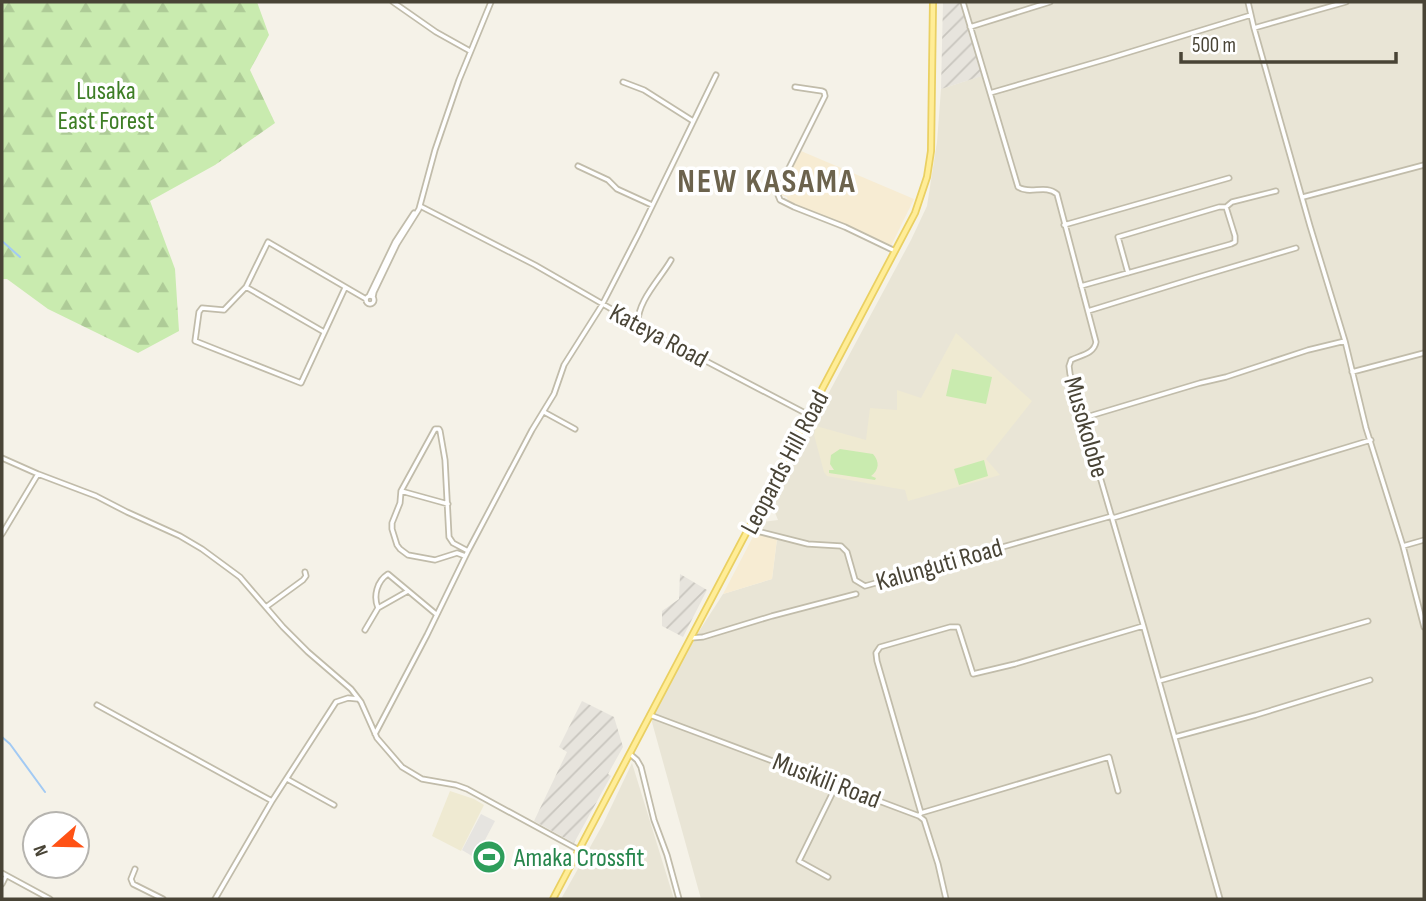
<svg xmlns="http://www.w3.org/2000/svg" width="1426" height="901" viewBox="0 0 1426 901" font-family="'Sofia Sans Condensed',sans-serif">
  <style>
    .residential { fill: #e9e5d6 }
    .commercial { fill: #f7ecd3 }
    .industrial { fill: url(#industrial-furrows) }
    .education { fill: #efead2 }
    .green { fill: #c9ebaf }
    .forest { fill: url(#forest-firs) }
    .parking { fill: #e6e4e0 }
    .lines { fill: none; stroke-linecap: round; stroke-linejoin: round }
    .stream { stroke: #a2caf4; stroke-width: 2 }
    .minor-casing { stroke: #c1bcaa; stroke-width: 7 }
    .major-casing { stroke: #ead062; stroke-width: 8 }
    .minor { stroke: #fff; stroke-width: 3.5 }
    .major { stroke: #ffed97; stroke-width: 4.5 }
    .labels { text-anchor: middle; stroke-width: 7; stroke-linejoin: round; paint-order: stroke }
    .park-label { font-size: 26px; fill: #3e7e26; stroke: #fff }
    .street-label { font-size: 26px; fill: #494436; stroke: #fff }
    .leisure-label { font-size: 26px; fill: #27864d; stroke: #fff; text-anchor: start }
    .district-label { font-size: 33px; font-weight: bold; letter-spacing: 2px; fill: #6c634d; stroke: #fff }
  </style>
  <defs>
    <pattern id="industrial-furrows" width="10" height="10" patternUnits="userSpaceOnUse" patternTransform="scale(1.75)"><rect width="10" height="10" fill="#e7e4dd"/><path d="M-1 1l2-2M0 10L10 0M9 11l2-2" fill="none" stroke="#c8c5be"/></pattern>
    <pattern id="forest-firs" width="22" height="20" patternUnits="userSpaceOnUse" patternTransform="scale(1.75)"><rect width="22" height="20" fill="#c9ebaf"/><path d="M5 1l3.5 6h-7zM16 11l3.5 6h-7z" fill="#aecb97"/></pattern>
  </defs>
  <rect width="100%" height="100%" fill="#f5f2e8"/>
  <path class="residential" d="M962,2H1424V899H701L650,715L691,638L696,636L723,594L772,579L777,539L755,533L761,522L778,520L772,505L769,504L911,240L927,206L937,142L941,89L984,75Z
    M632,763L674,899H561L603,824Z"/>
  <path class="commercial" d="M801,151L914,199L891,246L788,201L787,197L781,195V188Z
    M755,533L777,539L772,579L723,594Z"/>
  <path class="industrial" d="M943,2H962L985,75L941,89Z
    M680,574L707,590L683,637L662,626V611L679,599Z
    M582,701L614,717L623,747L608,774L611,776L574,843L534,821L567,752L559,747Z"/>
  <path class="education" d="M956,333L1032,401L986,459L1000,475L908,501L905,490L827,476L824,472L814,435L816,426L866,440L870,408L897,410V390L921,398Z
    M450,791L474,799L484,805L461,851L432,836Z"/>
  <path class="green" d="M952,369L992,377L986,404L946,396Z
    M840,449L873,454C880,462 879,470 871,476L876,478L875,480L829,473V470H834L830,464L831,455Z
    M984,460L988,476L959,485L954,469Z"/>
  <path class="forest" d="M2,2H257L269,35L250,70L275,123L215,165L150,201L175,269L179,331L138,353L48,309L7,279H2Z"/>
  <path class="parking" d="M481,814L495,821L477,855L474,854L472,856L462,850Z"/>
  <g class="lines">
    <path class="stream" d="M2,241L20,257
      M2,737L10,744L45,792"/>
    <defs>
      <path id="minor" d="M393,2L436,32L470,51
        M963,2L1018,187C1030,195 1045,184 1057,194L1096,342C1094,354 1081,355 1071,360L1069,366L1070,374L1143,624L1220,899
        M1248,2L1254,28L1310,226L1345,341L1366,428L1403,546L1424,627
        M970,27L1050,2
        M1254,28L1346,2
        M623,82L644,90L693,121
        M795,87L822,91L824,92L825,96L780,186L778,195L780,200L794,207L845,227L895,251
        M990,93L1107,59L1251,15
        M578,166L608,180L617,189L652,205
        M1303,197L1424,165
        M420,206L535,265L660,337L809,415
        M1064,225L1229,178
        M1128,273L1118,237L1219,207H1226
        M1081,286L1231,244L1235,242V236L1226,207L1232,202L1276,191
        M246,287L324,332
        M345,288L301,383L195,341L199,312L202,308L224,310L246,287L268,242L366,299
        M366 300a4 4 0 1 1 8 0a4 4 0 1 1-8 0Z
        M369,296L395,242L414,213
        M373,297L374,292L397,244L419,209L435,150L459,80L491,2
        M1088,311L1195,278L1296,248
        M638,325C636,302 661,278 671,260
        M1352,372L1424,353
        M544,412L575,429
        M1083,418L1200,383L1226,377L1308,350L1345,341
        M2,458L38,474L96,496L127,512L180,536L202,549L240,577L283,627L308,652L351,689L361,702L377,738L402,767L422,779L456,785L467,789L579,850
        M401,491L448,504
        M1113,518L1371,440
        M749,529L808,544L841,546L847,552L855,580L865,586L1112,516
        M2,534L38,474
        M1403,546L1424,540
        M465,556L457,553L435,560L408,555L400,549L397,545L392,529V523L400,503L401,491L435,429H439L440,431L445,460L449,537L453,543L468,551
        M266,607L303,580L306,576L305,572
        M378,608C373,596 377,581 388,574L436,614
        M365,630L378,608L408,591
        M691,638L703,637L772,616L856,594
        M1159,681L1368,621
        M97,705L272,801
        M650,715L919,816L924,820L938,864L946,899
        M375,734L427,635L468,551L532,430L554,394L564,365L602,305L639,233L716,75
        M1175,737L1256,715L1370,680
        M630,754L637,760L641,767L654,820L667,855L679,899
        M287,779L334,805
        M921,813L1109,757L1118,791
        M919,816L921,813L877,661L876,653L880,647L950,627H958L973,674L1015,664L1143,626
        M135,869L131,879L133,884L163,899
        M2,873L50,899
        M828,877L799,861L837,784
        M2,884L6,876
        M215,899L272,801L336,702L348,698L358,699"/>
      <path id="major" d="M553,899L915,213L927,177L931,151L933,2"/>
    </defs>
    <use href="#minor" class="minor-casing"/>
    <use href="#major" class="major-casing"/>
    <use href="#minor" class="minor"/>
    <use href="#major" class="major"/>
  </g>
  <defs>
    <symbol id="stadium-disc" viewBox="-11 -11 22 22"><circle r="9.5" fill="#2e9e5b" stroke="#fff"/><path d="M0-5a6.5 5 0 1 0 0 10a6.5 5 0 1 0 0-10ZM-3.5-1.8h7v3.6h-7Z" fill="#fff"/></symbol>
  </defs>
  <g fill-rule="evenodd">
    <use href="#stadium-disc" x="470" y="838" width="38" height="38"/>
  </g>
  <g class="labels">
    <g class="park-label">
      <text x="106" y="99">Lusaka<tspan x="106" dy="30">East Forest</tspan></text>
    </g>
    <g class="street-label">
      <text transform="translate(659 335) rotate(28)" y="9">Kateya Road</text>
      <text transform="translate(1087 427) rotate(74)" y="9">Musokolobe</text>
      <text transform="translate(784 462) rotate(-62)" y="9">Leopards Hill Road</text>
      <text transform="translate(939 564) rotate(-16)" y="9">Kalunguti Road</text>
      <text transform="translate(827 780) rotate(21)" y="9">Musikili Road</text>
    </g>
    <g class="leisure-label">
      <text x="514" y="866">Amaka Crossfit</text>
    </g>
    <g class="district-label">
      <text x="767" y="192">NEW KASAMA</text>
    </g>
  </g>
  <rect width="1426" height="901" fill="none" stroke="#494436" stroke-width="7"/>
  <g transform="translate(56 845) rotate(250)"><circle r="33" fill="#ffffff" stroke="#b6b4af" stroke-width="2"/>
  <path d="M0-5L12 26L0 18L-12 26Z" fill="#ff5215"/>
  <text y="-10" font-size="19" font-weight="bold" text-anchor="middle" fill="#494436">N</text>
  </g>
  <path d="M1181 52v10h215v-10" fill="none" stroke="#494436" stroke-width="3.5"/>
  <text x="1192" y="52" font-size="21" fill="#494436" stroke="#ffffff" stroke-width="5" paint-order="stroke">500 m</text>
</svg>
